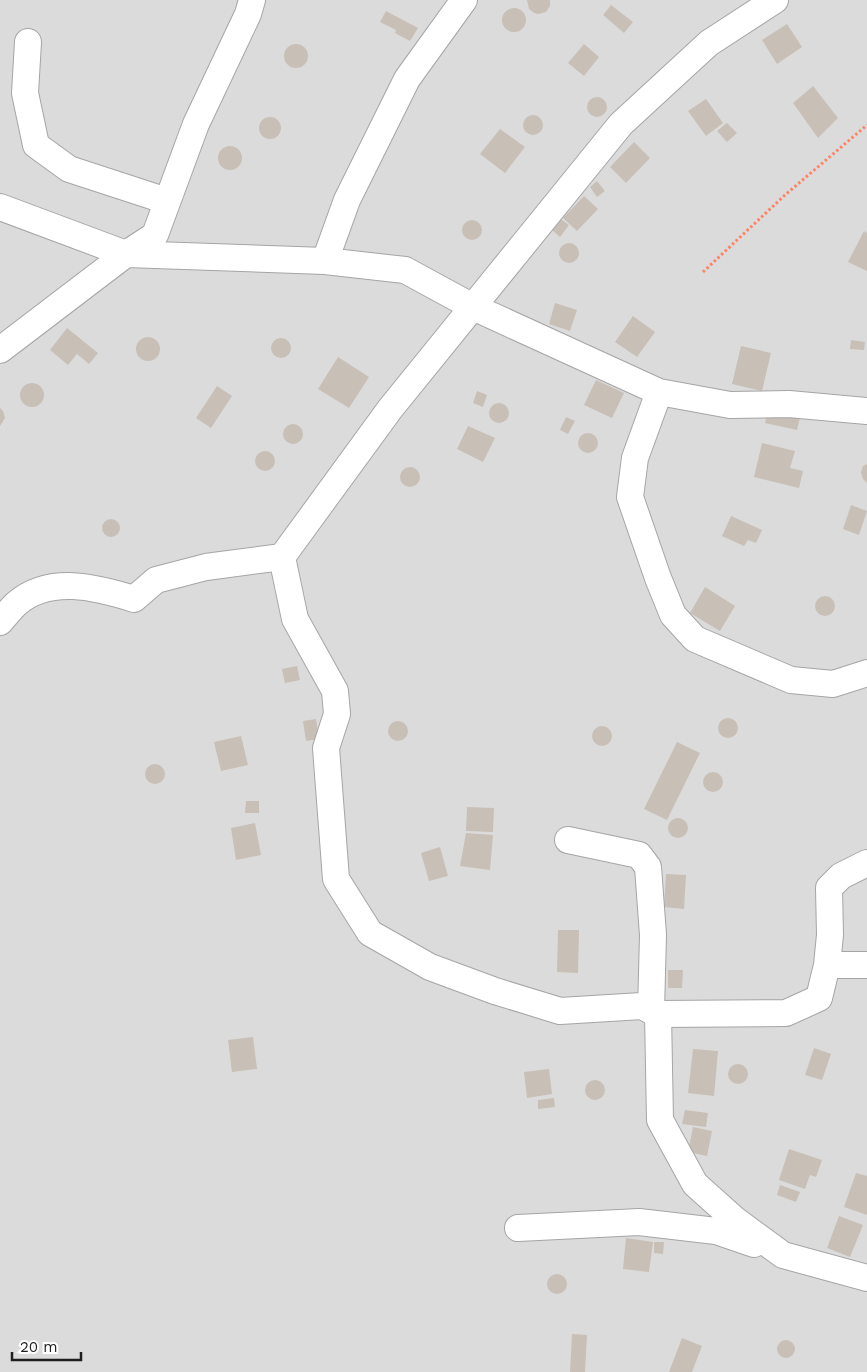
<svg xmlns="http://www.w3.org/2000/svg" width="867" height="1372" viewBox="0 0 867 1372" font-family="'Work Sans',sans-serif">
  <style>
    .residential { fill: #dcdbdb }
    .building { fill: #c8bfb6 }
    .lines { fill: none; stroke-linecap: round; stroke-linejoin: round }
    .street-casing { stroke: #a5a5a5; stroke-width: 28 }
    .path { stroke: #ff8164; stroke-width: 3; stroke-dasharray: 2.5 2.5; stroke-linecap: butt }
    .street { stroke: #fff; stroke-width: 26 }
  </style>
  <rect width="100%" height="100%" fill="#f0ece3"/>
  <path class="residential" d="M0,0H867V1372H0Z"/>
  <path class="building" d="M527,0H550V6L546,12L538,14L534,13L529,9Z
    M611,5L633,22L624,33L603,15Z
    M502 20a12 12 0 1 1 24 0a12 12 0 1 1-24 0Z
    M386,11L418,28L410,41L395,33L396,30L380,22Z
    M787,24L802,47L777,64L762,40Z
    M584,44L599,57L584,76L568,63Z
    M284 56a12 12 0 1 1 24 0a12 12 0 1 1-24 0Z
    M813,86L838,118L818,138L793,103Z
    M587 107a10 10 0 1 1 20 0a10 10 0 1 1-20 0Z
    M706,99L723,123L706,136L688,111Z
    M523 125a10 10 0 1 1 20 0a10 10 0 1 1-20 0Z
    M259 128a11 11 0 1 1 22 0a11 11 0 1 1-22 0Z
    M727,123L737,133L727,142L717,131Z
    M500,129L525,147L505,173L480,154Z
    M634,142L650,158L626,183L610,167Z
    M218 158a12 12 0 1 1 24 0a12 12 0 1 1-24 0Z
    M597,181L605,191L597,197L590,187Z
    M584,196L598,209L577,231L563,218Z
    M559,218L569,225L560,237L551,229Z
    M462 230a10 10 0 1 1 20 0a10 10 0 1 1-20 0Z
    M864,231L867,233V271L848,262Z
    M559 253a10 10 0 1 1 20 0a10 10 0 1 1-20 0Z
    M555,303L577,310L570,331L549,324Z
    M633,316L655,332L637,357L615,342Z
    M67,328L98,353L89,364L77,354L68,365L50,350Z
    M136 349a12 12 0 1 1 24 0a12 12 0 1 1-24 0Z
    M271 348a10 10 0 1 1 20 0a10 10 0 1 1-20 0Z
    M851,340L865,342L864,350L850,349Z
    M741,346L771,353L762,391L732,384Z
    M338,357L369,377L349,408L318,389Z
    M596,380L624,393L612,418L584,405Z
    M20 395a12 12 0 1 1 24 0a12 12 0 1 1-24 0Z
    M217,386L232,396L211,428L196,418Z
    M477,391L487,395L483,407L473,403Z
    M489 413a10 10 0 1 1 20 0a10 10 0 1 1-20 0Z
    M0,408L3,411L5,418L0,426Z
    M768,410L800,417L797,430L765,423Z
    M566,417L575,421L568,434L560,430Z
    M283 434a10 10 0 1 1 20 0a10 10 0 1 1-20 0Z
    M468,426L495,438L483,462L457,449Z
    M578 443a10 10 0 1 1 20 0a10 10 0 1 1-20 0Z
    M762,443L795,451L790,468L803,471L799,488L754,477Z
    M255 461a10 10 0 1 1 20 0a10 10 0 1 1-20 0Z
    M867,464V483L863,479L861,472L863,466Z
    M400 477a10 10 0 1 1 20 0a10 10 0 1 1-20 0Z
    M851,505L867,511L859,535L843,529Z
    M731,516L762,530L756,543L748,540L744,546L722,536Z
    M102 528a9 9 0 1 1 18 0a9 9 0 1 1-18 0Z
    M705,587L735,606L720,631L690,613Z
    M815 606a10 10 0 1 1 20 0a10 10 0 1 1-20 0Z
    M297,666L300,680L285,683L282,669Z
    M718 728a10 10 0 1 1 20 0a10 10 0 1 1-20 0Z
    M316,719L319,739L306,741L303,721Z
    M388 731a10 10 0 1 1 20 0a10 10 0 1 1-20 0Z
    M592 736a10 10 0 1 1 20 0a10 10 0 1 1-20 0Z
    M241,736L248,765L221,771L214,742Z
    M677,742L700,753L667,820L644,809Z
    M145 774a10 10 0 1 1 20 0a10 10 0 1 1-20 0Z
    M703 782a10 10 0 1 1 20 0a10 10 0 1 1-20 0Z
    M246,801H259V813H245Z
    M467,807L494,808L493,832L466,831Z
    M668 828a10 10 0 1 1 20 0a10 10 0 1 1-20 0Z
    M255,823L261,855L236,860L231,828Z
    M466,833L493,835L490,870L460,866Z
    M440,847L448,876L429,881L421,853Z
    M666,874L686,875L684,909L664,907Z
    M558,930H579L578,973L557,972Z
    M668,970H683L682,988H668Z
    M253,1037L257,1069L232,1072L228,1040Z
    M814,1048L831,1054L822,1080L805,1075Z
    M693,1049L718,1051L714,1096L688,1093Z
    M728 1074a10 10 0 1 1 20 0a10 10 0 1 1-20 0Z
    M549,1069L552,1094L527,1098L524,1072Z
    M585 1090a10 10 0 1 1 20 0a10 10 0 1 1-20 0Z
    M554,1098L555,1107L538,1109V1100Z
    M685,1110L708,1113L706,1127L682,1124Z
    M693,1127L712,1131L707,1156L688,1152Z
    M789,1149L822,1160L816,1177L810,1175L805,1189L779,1180Z
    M856,1173L867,1176V1215L844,1207Z
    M780,1185L800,1192L796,1202L777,1195Z
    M839,1216L863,1225L850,1257L827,1248Z
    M626,1238L653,1242L649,1272L623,1269Z
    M654,1242H664L663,1254L654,1253Z
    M547 1284a10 10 0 1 1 20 0a10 10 0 1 1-20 0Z
    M572,1334L587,1335L585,1372H570Z
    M682,1338L702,1346L692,1372H669Z
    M777 1349a9 9 0 1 1 18 0a9 9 0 1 1-18 0Z"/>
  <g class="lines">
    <defs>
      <path id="street" d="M28,42L25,93L36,145L69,169L167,201
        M0,207L126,254L325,261L405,270L473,307L659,392L730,405L789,404L867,411
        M325,261L347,200L407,79L464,0
        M0,350L126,254L155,235L196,124L248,14L252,0
        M659,392L635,458L630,497L658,578L673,615L695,639L791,680L833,684L867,673
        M282,557L295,619L335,691L337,714L326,748L336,879L370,933L430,967L495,991L560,1011L642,1006L658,1014L786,1013L819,998L827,965L830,935L829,888L841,876L867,863
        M0,622C5,616 10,610 16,604C49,575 96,587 134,599L156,580L206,567L282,557L390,409L621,124L709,43L775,0
        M568,840L639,855L648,867L653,935L651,1011
        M827,965H867
        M658,1014L660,1120L695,1184L734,1219L783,1255L867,1278
        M518,1228L639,1222L716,1231L754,1244"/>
    </defs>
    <use href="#street" class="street-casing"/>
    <path class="path" d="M703,272L785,195L867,125"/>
    <use href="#street" class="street"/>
  </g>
  <path d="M12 1352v8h69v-8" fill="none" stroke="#1e1e1e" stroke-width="2.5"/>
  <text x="20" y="1352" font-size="15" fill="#1e1e1e" stroke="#ffffff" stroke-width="4" paint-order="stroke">20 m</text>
</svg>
